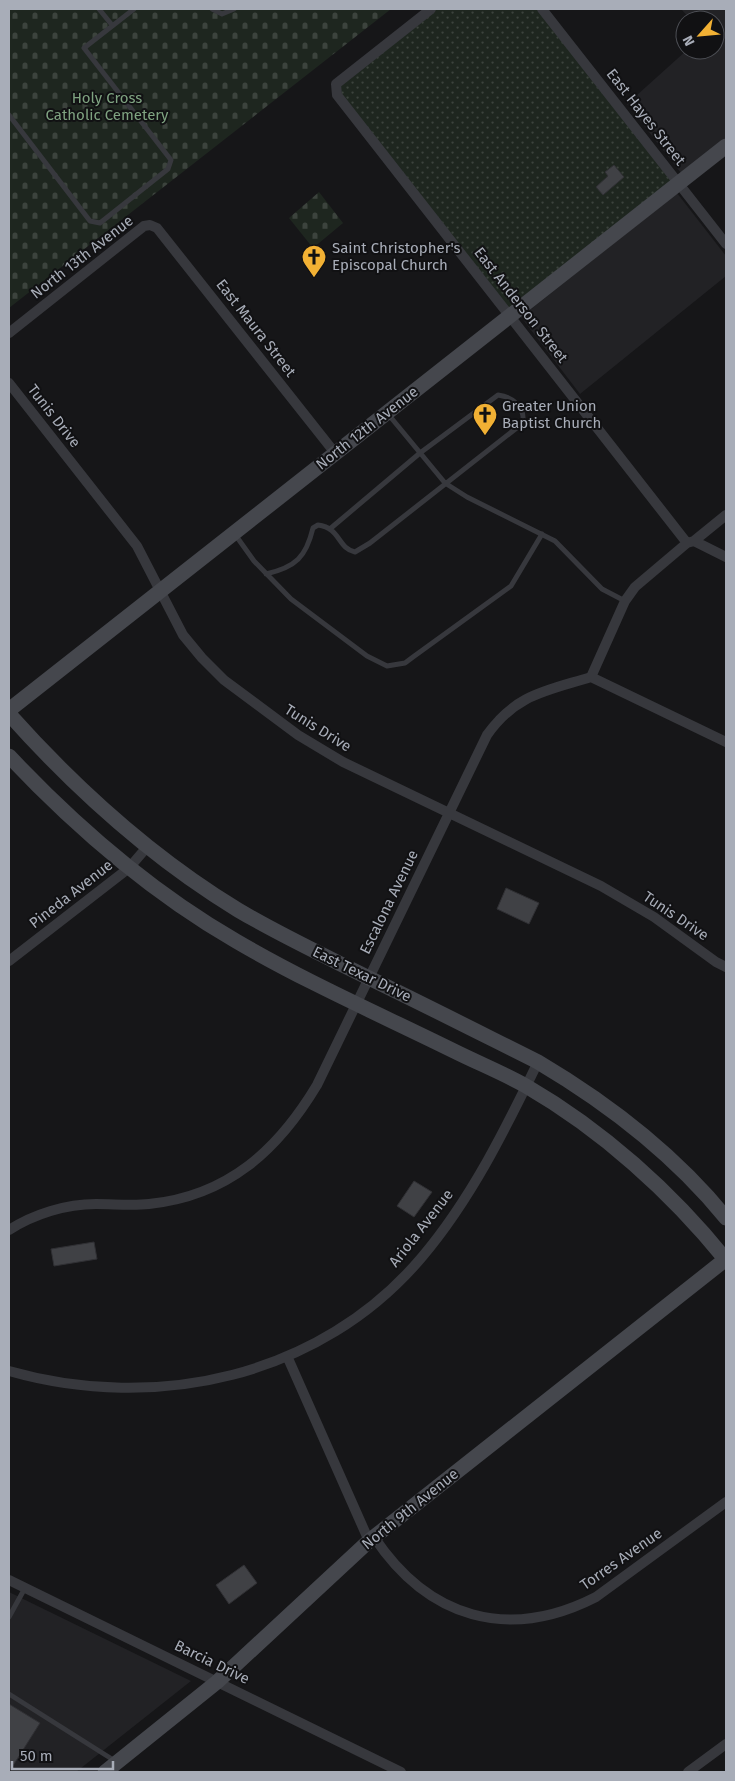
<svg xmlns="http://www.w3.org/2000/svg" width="735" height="1781" viewBox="0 0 735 1781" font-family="'Fira Sans',sans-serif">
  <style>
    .built { fill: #222225 }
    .cemetery { fill: url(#cemetery-stones) }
    .park { fill: url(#park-dots) }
    .building { fill: #404145; stroke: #303034 }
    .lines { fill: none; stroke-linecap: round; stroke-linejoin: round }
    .lane { stroke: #37383d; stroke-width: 5 }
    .street { stroke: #37383d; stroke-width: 10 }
    .secondary { stroke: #45474d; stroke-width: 15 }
    .labels { text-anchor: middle; stroke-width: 4; stroke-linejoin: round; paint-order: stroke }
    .park-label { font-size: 15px; fill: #7fa381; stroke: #111113 }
    .street-label { font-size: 15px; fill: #a8adb8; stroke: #111113 }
    .poi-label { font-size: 15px; fill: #a8adb8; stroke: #111113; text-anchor: start }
  </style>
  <defs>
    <pattern id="cemetery-stones" width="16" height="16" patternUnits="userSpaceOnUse" patternTransform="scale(1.25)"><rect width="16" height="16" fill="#1e261f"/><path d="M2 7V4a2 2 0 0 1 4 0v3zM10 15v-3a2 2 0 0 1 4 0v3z" fill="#3c433d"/></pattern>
    <pattern id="park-dots" width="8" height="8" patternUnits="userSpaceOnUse" patternTransform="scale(1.25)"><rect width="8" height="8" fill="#1e261f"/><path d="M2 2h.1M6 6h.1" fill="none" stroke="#3c433d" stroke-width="1.8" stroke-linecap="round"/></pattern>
  </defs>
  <rect width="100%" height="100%" fill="#161618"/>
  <path class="built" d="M681,9H726V138L681,173L627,104L687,50H715V20H691Z
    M677,193L726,256V276L580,394L521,317Z
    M9,1592L191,1681L76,1772H9Z"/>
  <path class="cemetery" d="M9,9H391L9,308Z
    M319,192L343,223L313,248L289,218Z"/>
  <path class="park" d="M431,9H542L679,183L510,316L336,89Z"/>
  <path class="building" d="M614,165L624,177L603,195L596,187L608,176L605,172Z
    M506,888L539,903L529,924L497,909Z
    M414,1181L432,1192L414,1217L397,1206Z
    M94,1242L97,1259L54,1266L51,1249Z
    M244,1565L257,1583L229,1604L216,1585Z
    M9,1704L40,1723L9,1772Z"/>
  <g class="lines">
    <path class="lane" d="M99,9L112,25
      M212,9L222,14L234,9
      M9,115L90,221L100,223L168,169L171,160L84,48L134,9
      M388,414L445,483L467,497L555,541L602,589L625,601
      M234,533L254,561L291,599L367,656L387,666L405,663L413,657L511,586L542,534
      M266,574C296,567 306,557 313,528L318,525C341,528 337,548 355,552L370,543L523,423C525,407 513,397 498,395L420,453L331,528
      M9,1617L25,1588
      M9,1694L115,1761"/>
    <path class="street" d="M431,9L336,84L337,95L687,543
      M542,9L726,244
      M9,333L144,226L150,225L157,228L335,453
      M9,383L137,546L183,635L202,658L224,680L298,735L343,762L601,886L654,917L716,962L726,967
      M694,541L726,557
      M591,677L625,601L635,587L687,543L694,541L726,515
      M9,961L129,868L147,847
      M9,1230C34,1214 66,1204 96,1204C114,1204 132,1206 149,1204C228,1196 278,1150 317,1085L487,735C516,694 546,691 591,677L726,742
      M287,1356L369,1541
      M9,1371C156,1413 321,1377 422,1257C471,1199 505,1130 538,1062
      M374,1537C428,1618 508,1642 596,1597L726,1502
      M9,1580L401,1772
      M688,1772L726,1744"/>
    <path class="secondary" d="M9,710L726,146
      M9,714C76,789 151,857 238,910C280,935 325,956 369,978C425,1005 482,1034 538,1062C609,1104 674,1154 726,1218
      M9,756C76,827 151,892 236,941C306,982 381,1015 454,1051C478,1063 503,1073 526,1086C602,1130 671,1192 726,1260
      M105,1772L217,1682L369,1541L726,1259"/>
  </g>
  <defs>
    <symbol id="church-pin" viewBox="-11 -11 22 30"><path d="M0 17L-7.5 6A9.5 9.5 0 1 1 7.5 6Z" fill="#f2b134" stroke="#111113"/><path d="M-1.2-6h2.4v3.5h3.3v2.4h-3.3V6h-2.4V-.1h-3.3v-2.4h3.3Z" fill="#111"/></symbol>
  </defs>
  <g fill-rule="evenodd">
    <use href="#church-pin" x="300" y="243" width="28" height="38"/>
    <use href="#church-pin" x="471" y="401" width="28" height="38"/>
  </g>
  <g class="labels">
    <g class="park-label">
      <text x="107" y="103">Holy Cross<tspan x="107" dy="17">Catholic Cemetery</tspan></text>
    </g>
    <g class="street-label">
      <text transform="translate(646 117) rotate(52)" y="5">East Hayes Street</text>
      <text transform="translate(82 257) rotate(-38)" y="5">North 13th Avenue</text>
      <text transform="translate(521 305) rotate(52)" y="5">East Anderson Street</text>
      <text transform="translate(256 328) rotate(52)" y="5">East Maura Street</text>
      <text transform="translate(54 416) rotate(52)" y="5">Tunis Drive</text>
      <text transform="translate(367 428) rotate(-38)" y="5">North 12th Avenue</text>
      <text transform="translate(318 728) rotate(32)" y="5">Tunis Drive</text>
      <text transform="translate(71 894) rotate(-38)" y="5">Pineda Avenue</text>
      <text transform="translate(389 902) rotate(-64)" y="5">Escalona Avenue</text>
      <text transform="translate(676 916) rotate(34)" y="5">Tunis Drive</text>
      <text transform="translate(362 974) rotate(26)" y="5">East Texar Drive</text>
      <text transform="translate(421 1228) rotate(-52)" y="5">Ariola Avenue</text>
      <text transform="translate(410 1509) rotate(-39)" y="5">North 9th Avenue</text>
      <text transform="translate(621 1559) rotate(-35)" y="5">Torres Avenue</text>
      <text transform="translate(212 1662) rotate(26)" y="5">Barcia Drive</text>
    </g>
    <g class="poi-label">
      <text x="332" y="253">Saint Christopher's<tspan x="332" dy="17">Episcopal Church</tspan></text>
      <text x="502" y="411">Greater Union<tspan x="502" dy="17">Baptist Church</tspan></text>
    </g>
  </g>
  <rect width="735" height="1781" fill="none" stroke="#a8adb8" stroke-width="20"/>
  <g transform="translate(700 35) rotate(243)"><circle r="24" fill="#111113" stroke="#4d4f55"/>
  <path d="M0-4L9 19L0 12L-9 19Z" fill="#f2b134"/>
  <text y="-8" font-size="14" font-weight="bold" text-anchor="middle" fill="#a8adb8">N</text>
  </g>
  <path d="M12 1761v8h101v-8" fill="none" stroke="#a8adb8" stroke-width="2.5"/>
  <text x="20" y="1761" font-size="15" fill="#a8adb8" stroke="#111113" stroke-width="4" paint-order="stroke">50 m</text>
</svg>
